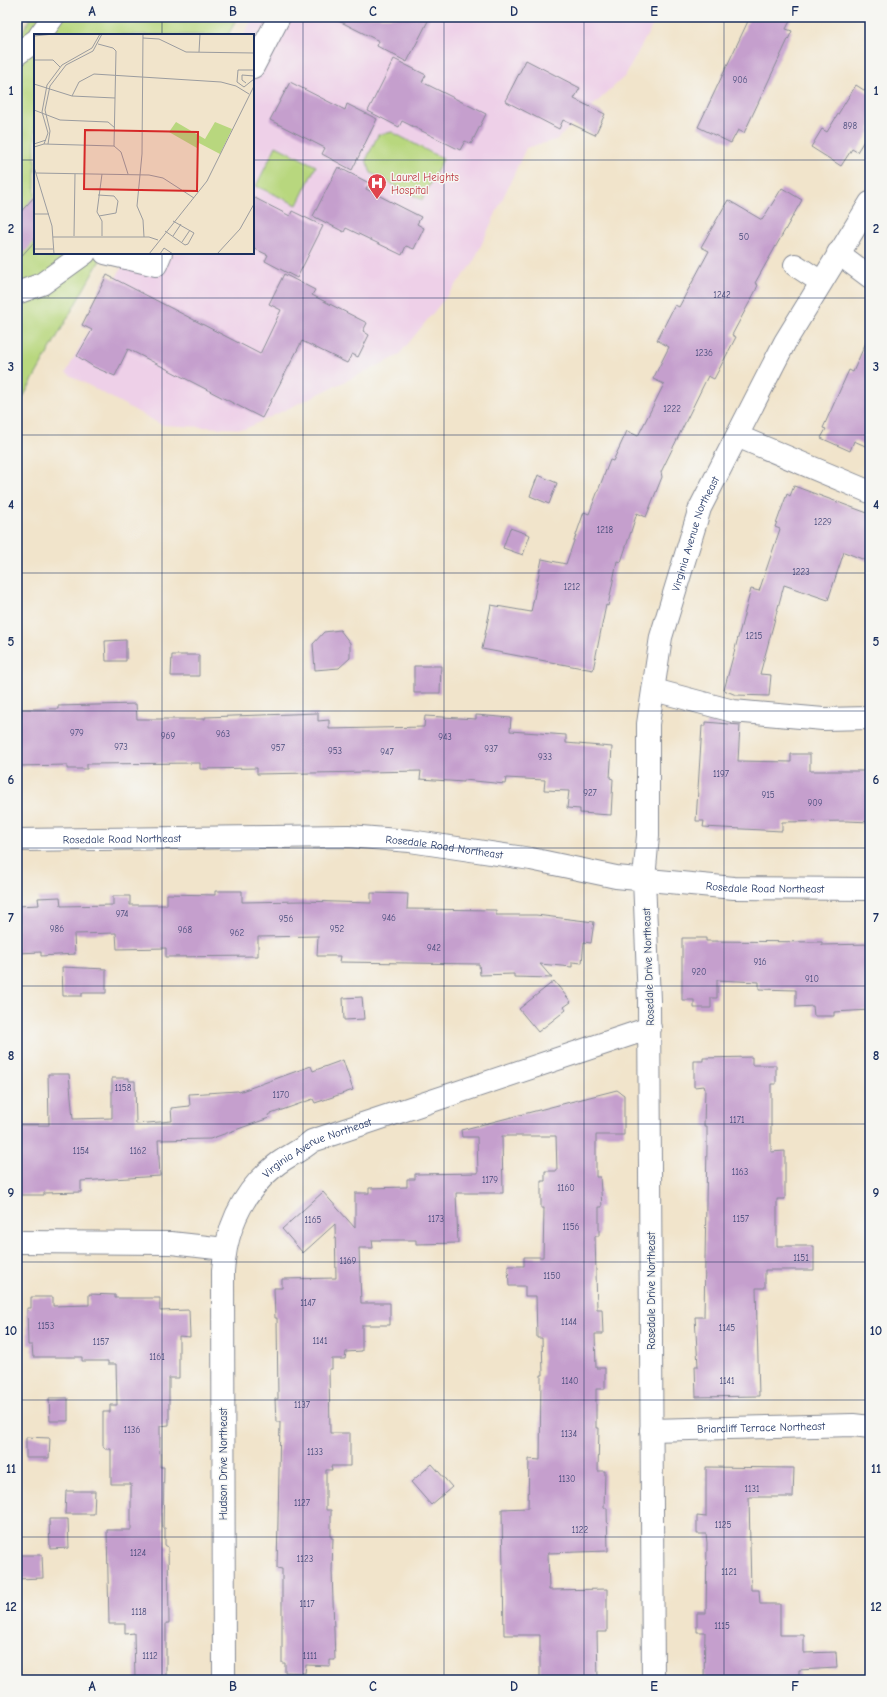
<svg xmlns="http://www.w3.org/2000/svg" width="887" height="1697" viewBox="0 0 887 1697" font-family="'Comic Neue',sans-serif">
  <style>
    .built { fill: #eed0e8 }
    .green { fill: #b8d77e; stroke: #6a836e }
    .building { fill: #c59fcd }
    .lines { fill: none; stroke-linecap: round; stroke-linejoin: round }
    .minor-casing { stroke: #868a94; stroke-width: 24 }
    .minor { stroke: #fff; stroke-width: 22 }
    .grid { fill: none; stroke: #1b2f5e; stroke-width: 1; stroke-opacity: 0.55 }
    .labels { text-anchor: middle; stroke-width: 3; stroke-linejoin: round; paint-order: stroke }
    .number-label { font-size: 9px; fill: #464b7a }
    .health-label { font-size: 11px; fill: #be3a42; stroke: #f6f6f2; text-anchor: start }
    .street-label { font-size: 11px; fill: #1b2f5e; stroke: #f6f6f2 }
    .inset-road { fill: none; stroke: #9b9c9f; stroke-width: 1 }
    .view { fill: #d62828; fill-opacity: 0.15; stroke: #d62828; stroke-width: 2 }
    .inset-edge { fill: none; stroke: #1b2f5e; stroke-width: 2 }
    .neatline { fill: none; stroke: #1b2f5e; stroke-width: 1.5 }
    .grid-label { font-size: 13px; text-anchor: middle; font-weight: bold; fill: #1b2f5e }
  </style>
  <rect width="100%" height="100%" fill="#f6f6f2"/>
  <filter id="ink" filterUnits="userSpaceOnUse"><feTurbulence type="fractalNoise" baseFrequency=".025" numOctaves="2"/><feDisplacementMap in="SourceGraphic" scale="8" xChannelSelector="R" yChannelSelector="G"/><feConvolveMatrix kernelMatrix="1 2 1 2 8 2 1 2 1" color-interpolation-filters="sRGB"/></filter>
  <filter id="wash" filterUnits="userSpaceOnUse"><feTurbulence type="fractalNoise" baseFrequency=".012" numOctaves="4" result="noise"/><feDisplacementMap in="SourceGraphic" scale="16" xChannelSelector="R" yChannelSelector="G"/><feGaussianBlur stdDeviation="0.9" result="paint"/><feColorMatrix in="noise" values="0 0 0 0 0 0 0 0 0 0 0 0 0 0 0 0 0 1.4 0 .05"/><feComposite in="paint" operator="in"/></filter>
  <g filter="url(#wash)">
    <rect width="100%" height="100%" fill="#f1e4cb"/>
    <path class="built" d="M253,17H657L625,76L556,140L526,148L472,265L398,356L245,429L162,425L66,373L129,253H253V35H244Z"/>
    <path class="green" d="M31,17H238L228,35H35V253H104L17,408V41Z
      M392,132L443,159L422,200L371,173L366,160L378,135Z
      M276,146L316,166L297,205L256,186Z"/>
    <g id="blocks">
      <path class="building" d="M331,17H430L407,62L377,46L379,41Z
        M750,17H792L786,29L792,31L744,133L738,130L731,143L698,127Z
        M394,59L426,75L422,82L486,114L471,144L465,141L460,150L402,121L399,127L368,111Z
        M526,60L580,88L574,99L605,114L595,135L563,120L559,129L505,101Z
        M290,82L345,110L347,104L377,119L352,170L322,154L325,148L270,120Z
        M856,85L870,94V131L857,152L852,149L841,166L811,147L822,129L827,132Z
        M338,167L369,183L366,189L421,217L417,224L424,228L414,249L406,246L402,255L346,228L344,232L313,216Z
        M782,188L802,200L755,283L758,285L755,292L732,335L736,337L714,379L708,376L661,472L662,477L646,517L637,513L621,562L617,561L608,606L606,605L593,670L482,649L491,605L531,612L542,559L566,564L584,512L589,514L610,460L613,461L627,431L638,436L664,384L653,379L669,347L657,340L675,305L679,307L709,251L701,247L728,200L762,220Z
        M35,196V241L17,261V216Z
        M253,197L290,216L292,211L323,226L297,278L265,261L268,255L253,248Z
        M284,274L315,290L312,295L367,323L363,331L369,335L358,357L352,354L347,363L302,341L262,418L128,349L115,376L94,367L77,356L92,330L82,325L107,275L260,354L281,310L269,304Z
        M870,333V448L854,441L850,451L821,438L826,429L823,428L849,370L853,372Z
        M538,475L557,483L549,504L530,496Z
        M794,486L870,514V562L844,552L828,600L784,585L760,674L771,675L769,696L736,695L724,690L751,589L759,591L780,529L775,527L787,494L790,496Z
        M510,528L530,535L523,555L503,548Z
        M340,630L350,643V658L339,668L315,670L313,644L324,632Z
        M126,640V661H106L105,641Z
        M172,655H199V676H171Z
        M414,666H441L440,693H414Z
        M136,704L137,719H205V717L318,713V721L329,720V729L424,727L425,716L476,719V715L511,718L510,731L566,735V743L612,747L610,778L613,779L611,815L580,813V809L567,808L569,791L544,790L545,780L506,778L505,784L464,780V782L420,779L421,771L257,774V768L200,769V763L87,764V769H67V765L17,766V709H58V706Z
        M706,722L740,725L738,761L791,762V754H810V771H870V822L847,821L782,822V831L703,827L704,821H696L702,726H706Z
        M215,891H242V902L303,901L371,903V893L408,894L407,909L496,910V915H536L594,922L591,943L584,942L582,963L572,962V967L540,964L552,978L514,977V974L480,975L479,964L339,962L340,956H317L318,936L258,937V956L166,957V948L117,949L116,933L74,934L75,954L41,956V952L17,953V906L39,905L38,898L60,897L61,906L113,905V896H130V905H167V894L215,895Z
        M682,938H706V941L822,942V945L870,944V1010L834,1012V1016H814L813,1006L796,1007V990L759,989V982L717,980V998H711V1008H694V1000H682Z
        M62,967L106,969V993H82V996H63Z
        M554,981L571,1002L564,1007L566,1010L538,1032L519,1009Z
        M362,997L364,1019L344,1020L343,998Z
        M752,1057V1065H776V1084H771V1152L785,1151V1199H777V1246H814V1270H765V1288H756L759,1396L696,1397L695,1366H698L695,1317H704L707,1145V1126H704L705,1089L704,1086L694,1087V1061H703V1058Z
        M343,1060L353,1090L315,1103L313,1099L268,1115L269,1118L210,1139L158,1140L160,1176L81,1181V1192L44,1193V1195H17V1125H49L48,1074H69L73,1119L112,1118V1078H129V1081H135L136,1124L172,1121L171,1108L190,1106L189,1094L238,1091L239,1092L311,1066L313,1071Z
        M617,1090L624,1095V1135H596V1177H600L602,1207H599V1236H595L597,1309H602L603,1334H595L596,1368H605V1389H596V1428H599L598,1471H605L604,1508H607L608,1551L548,1553L549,1590L607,1589V1632H597L598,1680H540V1635H504L502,1509L528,1508L529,1459L540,1460L541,1375H543L542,1338H537L536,1296H525V1286H509L508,1266H524V1257H543L544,1208H541V1181H545V1171H557L556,1136H502L503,1193H456L458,1243L416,1244V1240H372L373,1248H359L361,1303H390V1325H362V1351L346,1352L345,1359H332V1369H329L330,1433H350V1466H331L332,1470H326V1510H331V1538H333L332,1571L335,1660H330V1666L306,1665L305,1673L285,1672V1663H282V1569L277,1568L280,1422H276L275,1399H278L277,1318H275L274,1288H282V1279L336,1278L335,1224L303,1253L282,1229L323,1192L355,1228V1193H369V1188L407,1187V1179H415V1174L478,1173L477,1137H462L461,1130Z
        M89,1294L115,1295V1298H160V1311L189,1310L190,1337L179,1336V1378H169V1425L160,1426V1467H164L163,1528H165V1545L168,1547L169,1623H166V1680H135L134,1633L125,1634V1624H109L107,1530H131V1484H111V1449H105L103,1446V1412H110V1405H117L116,1364H108V1361H82V1357H33L32,1345H28L27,1308H31V1297H53V1306L89,1305Z
        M49,1398H68V1421H50Z
        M26,1437L50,1438L49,1458H26Z
        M432,1464L452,1487L431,1505L411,1482Z
        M706,1467L794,1468L793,1497H749L751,1590H759L760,1604H780V1635H804V1653L836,1652L837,1668L799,1670V1680H709V1678H704L705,1632H697V1613H706L707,1543L706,1534H697V1516L706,1517Z
        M66,1491H95L94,1514H65Z
        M49,1519H68L69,1548L50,1549Z
        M17,1555H42L43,1578L17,1579Z"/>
    </g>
  </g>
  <g filter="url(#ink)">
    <use href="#blocks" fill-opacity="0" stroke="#868a94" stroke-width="1"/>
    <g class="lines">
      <defs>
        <g id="minor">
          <path d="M40,35L53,17"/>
          <path d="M17,54L35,41"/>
          <path d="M253,67L279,17"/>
          <path d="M105,253L156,265L161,253"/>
          <path d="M838,253L870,277"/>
          <path d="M795,265L821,282"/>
          <path d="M17,293L42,284L85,253"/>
          <path d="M737,436L870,492"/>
          <path d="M654,690L733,711L823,719L870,718"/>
          <path id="s1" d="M17,840L348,836L410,841L531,859L616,877L734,888L870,889"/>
          <path d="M17,1242L171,1243L225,1249"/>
          <path id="s2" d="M651,1430L853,1425L870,1427"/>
          <path id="s3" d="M224,1680L223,1271C226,1228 242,1192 276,1165C287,1156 301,1151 312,1141L650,1028"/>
          <path id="s4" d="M653,1680L649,1001L644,879L648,835V724L661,637L700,508L785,342L870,203"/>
        </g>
      </defs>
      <use href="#minor" class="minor-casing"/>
      <use href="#minor" class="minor"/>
    </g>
  </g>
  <path class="grid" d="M162,17V35M303,17V1680M444,17V1680M584,17V1680M724,17V1680M17,160H35M253,160H870M162,253V1680M17,298H870M17,435H870M17,573H870M17,711H870M17,848H870M17,986H870M17,1124H870M17,1262H870M17,1400H870M17,1537H870"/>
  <defs>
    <symbol id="hospital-pin" viewBox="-11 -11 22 30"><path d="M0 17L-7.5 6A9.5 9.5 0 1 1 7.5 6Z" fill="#e0444e" stroke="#f6f6f2"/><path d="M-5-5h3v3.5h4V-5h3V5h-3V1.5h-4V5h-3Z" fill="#fff"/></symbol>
  </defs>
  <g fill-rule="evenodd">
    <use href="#hospital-pin" x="366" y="172" width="22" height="30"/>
  </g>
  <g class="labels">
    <g class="number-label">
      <text x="740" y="83">906</text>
      <text x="850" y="129">898</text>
      <text x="744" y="240">50</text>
      <text x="722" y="298">1242</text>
      <text x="704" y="356">1236</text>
      <text x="672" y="412">1222</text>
      <text x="823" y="525">1229</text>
      <text x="605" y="533">1218</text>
      <text x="801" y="575">1223</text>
      <text x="572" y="590">1212</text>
      <text x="754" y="639">1215</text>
      <text x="77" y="736">979</text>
      <text x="223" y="737">963</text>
      <text x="168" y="739">969</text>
      <text x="445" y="740">943</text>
      <text x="121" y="750">973</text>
      <text x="278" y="751">957</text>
      <text x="491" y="752">937</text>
      <text x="335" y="754">953</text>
      <text x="387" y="755">947</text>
      <text x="545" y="760">933</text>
      <text x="721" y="777">1197</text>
      <text x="590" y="796">927</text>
      <text x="768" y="798">915</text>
      <text x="815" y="806">909</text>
      <text x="122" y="917">974</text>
      <text x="389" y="921">946</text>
      <text x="286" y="922">956</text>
      <text x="57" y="932">986</text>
      <text x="337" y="932">952</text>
      <text x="185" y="933">968</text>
      <text x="237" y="936">962</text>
      <text x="434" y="951">942</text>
      <text x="760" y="965">916</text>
      <text x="699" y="975">920</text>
      <text x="812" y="982">910</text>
      <text x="123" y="1091">1158</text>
      <text x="281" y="1098">1170</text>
      <text x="737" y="1123">1171</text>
      <text x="81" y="1154">1154</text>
      <text x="138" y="1154">1162</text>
      <text x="740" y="1175">1163</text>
      <text x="490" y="1183">1179</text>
      <text x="566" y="1191">1160</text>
      <text x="436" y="1222">1173</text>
      <text x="741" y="1222">1157</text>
      <text x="313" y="1223">1165</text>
      <text x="571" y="1230">1156</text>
      <text x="801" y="1261">1151</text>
      <text x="348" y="1264">1169</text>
      <text x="552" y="1279">1150</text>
      <text x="308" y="1306">1147</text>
      <text x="569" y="1325">1144</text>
      <text x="46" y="1329">1153</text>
      <text x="727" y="1331">1145</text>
      <text x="320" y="1344">1141</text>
      <text x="101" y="1345">1157</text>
      <text x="157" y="1360">1161</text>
      <text x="570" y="1384">1140</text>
      <text x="727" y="1384">1141</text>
      <text x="302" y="1408">1137</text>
      <text x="132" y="1433">1136</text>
      <text x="569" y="1437">1134</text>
      <text x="315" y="1455">1133</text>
      <text x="567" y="1482">1130</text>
      <text x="752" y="1492">1131</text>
      <text x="302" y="1506">1127</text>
      <text x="723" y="1528">1125</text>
      <text x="580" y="1533">1122</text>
      <text x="138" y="1556">1124</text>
      <text x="305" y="1562">1123</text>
      <text x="729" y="1575">1121</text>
      <text x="307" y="1607">1117</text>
      <text x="139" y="1615">1118</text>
      <text x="722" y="1629">1115</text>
      <text x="150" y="1659">1112</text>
      <text x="310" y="1659">1111</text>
    </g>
    <g class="health-label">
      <text x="391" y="181">Laurel Heights<tspan x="391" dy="13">Hospital</tspan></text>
    </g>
    <g class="street-label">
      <text dy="4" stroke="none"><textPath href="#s4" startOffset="1153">Virginia Avenue Northeast</textPath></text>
      <text dy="4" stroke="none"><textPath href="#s1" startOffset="105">Rosedale Road Northeast</textPath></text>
      <text dy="4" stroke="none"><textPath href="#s1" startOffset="428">Rosedale Road Northeast</textPath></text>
      <text dy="4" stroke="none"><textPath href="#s1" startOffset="752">Rosedale Road Northeast</textPath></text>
      <text transform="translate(648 967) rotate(-92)" y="4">Rosedale Drive Northeast</text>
      <text dy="4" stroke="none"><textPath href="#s3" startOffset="576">Virginia Avenue Northeast</textPath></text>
      <text transform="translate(651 1291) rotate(-90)" y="4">Rosedale Drive Northeast</text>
      <text dy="4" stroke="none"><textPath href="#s2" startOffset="110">Briarcliff Terrace Northeast</textPath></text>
      <text transform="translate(223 1464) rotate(-90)" y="4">Hudson Drive Northeast</text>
    </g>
  </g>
  <g transform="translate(34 34)">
    <rect width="220" height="220" fill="#f1e4cb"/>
    <path d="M142,88L171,105L181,88L198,95L186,120L165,109L163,114L135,98Z" fill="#b8d77e"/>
    <path class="inset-road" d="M109,0L108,120L103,172L109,186L110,203M0,2L20,0M109,4L125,5L152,18L220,19M64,10L79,14L82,17L80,112M165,18L166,0M0,26H19L26,33M220,36H204L203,48L210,53L220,45M212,49L208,46V41L220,42M0,50L38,62L81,64M38,62L45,48L60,40L187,48L202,52L215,60M0,76L26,86L74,88L81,94M0,110L12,106M10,110L14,99L8,78L13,51L28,31L58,14L66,0M14,110L16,97L11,76L16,52L32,31L59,17L68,0M0,113L10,110L80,112L87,118L94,140M0,133L18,192L20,220M2,139L115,141L129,144L160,164M68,140L63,178L68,187V202M64,161L80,162L84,167L82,179L65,182M0,180H15M131,197L151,211L154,210L160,199L139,187M40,202L41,140M139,202L147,190M19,203H115L124,206M148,208L156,196M0,215H19M115,220L173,147L220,52M126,220L130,214L139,220M183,220L206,195L220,170"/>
    <path class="view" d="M51,96L164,98L163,157L50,155Z"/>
    <rect width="220" height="220" class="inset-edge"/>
  </g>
  <rect width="887" height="1697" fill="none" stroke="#f6f6f2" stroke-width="44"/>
  <rect x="22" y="22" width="843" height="1653" class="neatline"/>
  <g class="grid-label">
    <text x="92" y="16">A</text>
    <text x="233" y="16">B</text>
    <text x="373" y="16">C</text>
    <text x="514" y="16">D</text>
    <text x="654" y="16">E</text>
    <text x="795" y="16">F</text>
    <text x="11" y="95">1</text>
    <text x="876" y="95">1</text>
    <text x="11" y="233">2</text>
    <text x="876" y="233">2</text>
    <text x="11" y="371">3</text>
    <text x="876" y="371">3</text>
    <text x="11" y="509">4</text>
    <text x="876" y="509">4</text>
    <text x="11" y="646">5</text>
    <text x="876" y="646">5</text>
    <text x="11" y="784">6</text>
    <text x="876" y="784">6</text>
    <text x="11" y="922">7</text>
    <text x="876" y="922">7</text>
    <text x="11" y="1060">8</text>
    <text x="876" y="1060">8</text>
    <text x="11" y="1197">9</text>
    <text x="876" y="1197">9</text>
    <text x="11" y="1335">10</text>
    <text x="876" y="1335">10</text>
    <text x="11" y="1473">11</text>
    <text x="876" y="1473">11</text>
    <text x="11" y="1611">12</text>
    <text x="876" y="1611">12</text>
    <text x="92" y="1691">A</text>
    <text x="233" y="1691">B</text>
    <text x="373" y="1691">C</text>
    <text x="514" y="1691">D</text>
    <text x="654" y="1691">E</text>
    <text x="795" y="1691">F</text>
  </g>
</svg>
